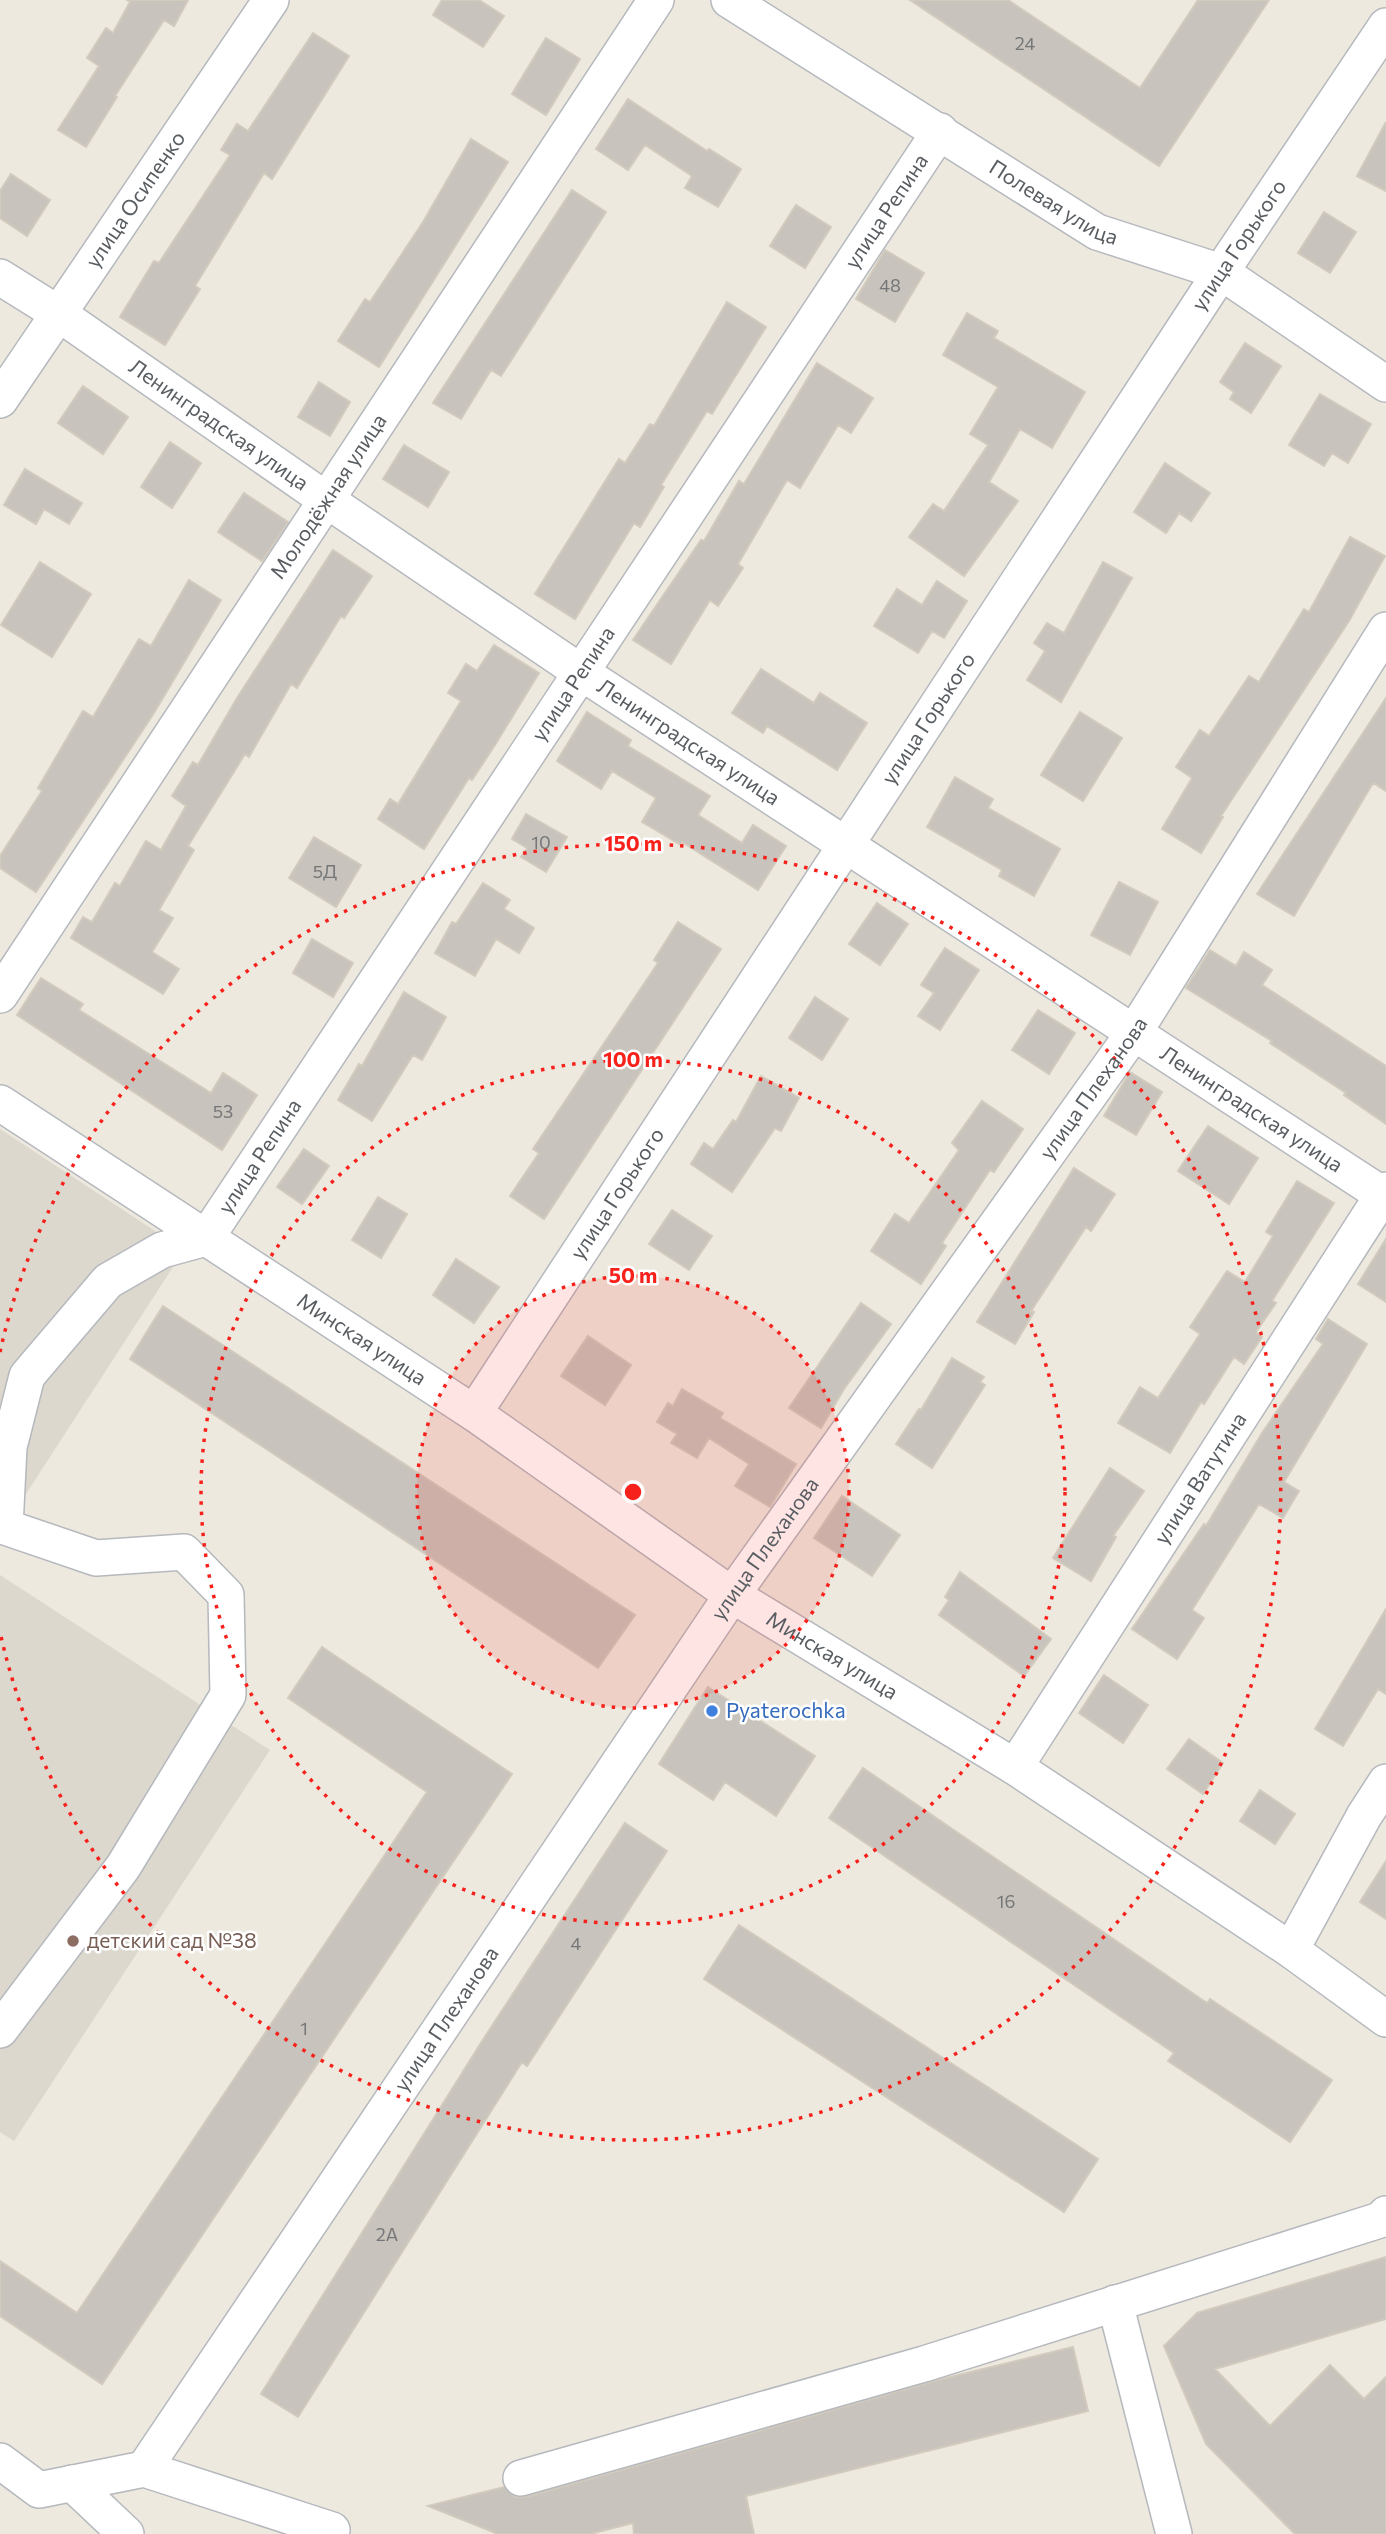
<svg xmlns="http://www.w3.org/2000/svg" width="1386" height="2534" viewBox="0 0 1386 2534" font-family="Commissioner,sans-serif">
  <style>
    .education { fill: #dcd8ce }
    .building { fill: #c8c3bc; stroke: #d2cabd; stroke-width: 2 }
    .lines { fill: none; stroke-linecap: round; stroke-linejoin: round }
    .minor-casing { stroke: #b5b8bd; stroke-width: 38 }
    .minor { stroke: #fff; stroke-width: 35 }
    .ring { fill: none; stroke: #f7211b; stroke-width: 3.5; stroke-dasharray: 3.5 7 }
    .shop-dot { fill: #3f7fe0; stroke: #fff; stroke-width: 2.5 }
    .education-dot { fill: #8d6e63; stroke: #fff; stroke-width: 2.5 }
    .labels { text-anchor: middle; stroke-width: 5; stroke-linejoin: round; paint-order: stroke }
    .number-label { font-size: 18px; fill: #747678 }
    .street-label { font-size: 21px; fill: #585d62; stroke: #fff }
    .shop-label { font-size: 21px; fill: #366cbe; stroke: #fff; text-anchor: start }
    .education-label { font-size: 21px; fill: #785e54; stroke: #fff; text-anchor: start }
    .centre { fill: #f7211b; stroke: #fff; stroke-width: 3.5 }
    .ring-label { font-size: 21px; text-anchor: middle; font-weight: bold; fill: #f7211b; stroke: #fff; stroke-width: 5; stroke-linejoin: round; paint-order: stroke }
  </style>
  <rect width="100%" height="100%" fill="#ede9df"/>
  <path class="education" d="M0,1129L184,1250L0,1534Z
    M0,1575L270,1750L14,2141L0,2132Z"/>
  <path class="building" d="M127,0H188L174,26L164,20L115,96L117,97L86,147L58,130L99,66L87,58L106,28L113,33L130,2Z
    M442,0H479L504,16L483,47L433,15Z
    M910,0H1008L1140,88L1198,0H1269L1159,166Z
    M313,33L349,56L272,179L264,173L195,286L200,289L165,345L120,317L154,261L159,263L230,155L221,150L237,124L248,131Z
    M546,38L580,59L546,115L512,94Z
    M628,99L707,151L709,149L741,169L718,207L685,188L692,176L645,145L628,170L596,149Z
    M1386,122V191L1357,176Z
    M471,139L508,162L379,367L338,341L365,299L370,302L423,222Z
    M11,174L50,200L27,236L0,218V191Z
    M572,190L606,212L501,376L491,370L461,419L433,403Z
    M796,205L831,227L805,268L770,246Z
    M1324,212L1356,232L1330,273L1298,253Z
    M885,250L924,273L895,322L856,299Z
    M727,302L766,327L712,414L707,411L661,485L664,487L640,527L634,523L575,619L535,594L619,459L625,463L650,424L654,426Z
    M967,313L998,331L994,338L1085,392L1052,448L1020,429L989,482L1018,501L964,576L909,537L933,504L944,511L988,445L970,434L998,387L943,355Z
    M1245,343L1281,366L1251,413L1230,399L1234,392L1220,382Z
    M817,363L873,398L851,433L838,425L800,488L787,480L738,564L743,568L718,606L710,600L671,664L633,640L701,540L704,541L739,481L744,484Z
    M319,382L350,402L330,436L298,417Z
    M83,386L128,417L103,454L58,423Z
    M1320,394L1371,424L1348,463L1332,453L1324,466L1289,445Z
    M170,442L201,463L172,508L141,487Z
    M404,445L449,472L428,507L383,479Z
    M1165,463L1210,493L1191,521L1179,513L1166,533L1134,512Z
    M25,469L82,503L69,524L44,509L36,524L4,505Z
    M244,493L288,522L262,561L218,532Z
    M1350,537L1385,556L1349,621L1221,816L1223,817L1201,853L1162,829L1192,778L1176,767L1200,730L1209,736L1249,676L1259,682L1304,609L1309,612Z
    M333,550L372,576L344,618L341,616L297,688L291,684L249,757L245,754L188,846L194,850L159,910L173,918L152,952L179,969L163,994L71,938L83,917L92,922L115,883L120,886L146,841L161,850L186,806L172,796L193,762L198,765L237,698Z
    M40,562L91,594L52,657L1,625Z
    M1103,562L1132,578L1061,702L1027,680L1045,651L1034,643L1047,623L1064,633Z
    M189,580L221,600L154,713L36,892L0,868V856L42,791L38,788L83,711L93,717L139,639L151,646Z
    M937,581L967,601L944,638L932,631L918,653L874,626L897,589L922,605Z
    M494,645L539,673L495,745L472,780L469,778L424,849L378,819L390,799L398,804L461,701L448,693L466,664L477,671Z
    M761,669L814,703L820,693L867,723L837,770L767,726L763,733L732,713Z
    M1386,698V791L1373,783L1294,916L1257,894Z
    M587,712L631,740L628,746L710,796L698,815L742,843L753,825L786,846L758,890L682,842L681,845L642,822L656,798L612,771L601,789L557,761Z
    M1080,712L1122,738L1083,801L1041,775Z
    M955,777L993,799L988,808L1060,849L1034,896L999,876L1002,870L927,827Z
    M526,814L567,837L546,872L521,857L527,848L512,839Z
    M314,837L361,865L336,907L289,878Z
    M1119,882L1158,902L1130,955L1091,935Z
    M483,883L510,900L504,909L534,928L519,953L496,939L475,976L435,953L452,922L456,924Z
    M877,903L908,924L880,965L849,944Z
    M678,922L721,949L544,1219L510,1196L539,1153L533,1149L658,963L654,960Z
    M312,939L353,963L333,997L293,973Z
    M945,948L979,970L940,1030L918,1016L934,993L921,985Z
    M1210,950L1236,966L1244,952L1272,970L1262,985L1386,1066V1124L1344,1095L1346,1093L1270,1043L1272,1041L1186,988Z
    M41,978L83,1004L79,1010L211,1093L223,1073L257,1095L222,1150L17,1015Z
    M404,992L446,1017L422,1060L413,1055L372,1121L338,1100L359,1064L362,1066Z
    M815,997L848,1019L822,1060L789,1038Z
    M1038,1010L1075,1033L1049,1074L1012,1050Z
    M1130,1072L1162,1092L1136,1135L1104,1116Z
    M761,1076L799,1098L781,1131L775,1128L732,1192L691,1164L704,1143L713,1149L733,1120L736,1122Z
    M982,1101L1023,1129L994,1172L990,1170L942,1243L946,1246L921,1284L871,1251L895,1214L909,1223L959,1150L952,1143Z
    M1208,1126L1258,1158L1229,1204L1178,1171Z
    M304,1149L329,1166L302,1204L277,1187Z
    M1074,1168L1115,1194L1091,1231L1086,1227L1031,1311L1034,1312L1015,1344L977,1322Z
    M1297,1181L1334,1203L1272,1301L1276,1303L1256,1332L1262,1337L1244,1364L1234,1357L1204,1404L1201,1402L1170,1453L1118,1423L1140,1387L1158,1398L1200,1334L1190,1327L1227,1271L1245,1282L1273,1236L1266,1232Z
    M378,1197L407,1214L381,1258L352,1240Z
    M672,1210L712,1236L689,1270L649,1244Z
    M1386,1239V1302L1358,1284Z
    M456,1259L499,1287L474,1323L433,1295Z
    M861,1303L891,1324L844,1389L821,1428L789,1408Z
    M163,1306L635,1615L598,1668L130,1359Z
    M1328,1319L1367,1344L1284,1482L1299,1491L1283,1518L1259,1504L1192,1610L1204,1618L1177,1659L1132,1629L1204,1524L1206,1526L1262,1433L1323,1344L1316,1339Z
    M588,1336L631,1365L605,1405L561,1376Z
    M952,1358L984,1377L980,1382L985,1385L932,1468L896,1444L919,1409L921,1410Z
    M682,1389L723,1413L720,1418L796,1464L770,1507L735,1486L749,1464L709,1438L697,1458L671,1443L677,1434L657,1422L668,1403L673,1406Z
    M1110,1468L1144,1491L1113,1536L1116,1537L1091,1581L1053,1558Z
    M842,1496L900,1535L872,1576L814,1538Z
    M960,1572L1051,1639L1024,1676L939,1615L949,1600L945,1597Z
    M1386,1609V1694L1378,1689L1343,1746L1315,1729Z
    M322,1647L512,1774L102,2384L0,2316V2261L77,2313L427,1792L288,1698Z
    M1104,1675L1148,1705L1123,1743L1079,1713Z
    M708,1687L815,1756L776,1816L725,1782L713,1800L659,1764Z
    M1189,1739L1223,1763L1203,1794L1167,1769Z
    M863,1768L1207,2003L1210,1999L1332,2080L1290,2142L1168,2061L1174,2053L829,1818Z
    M1260,1790L1295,1814L1275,1844L1240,1821Z
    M625,1823L667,1851L527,2066L522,2062L298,2417L261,2394L484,2038Z
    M1386,1861V1919L1360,1902Z
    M739,1925L1098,2159L1064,2212L704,1979Z
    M1386,2257V2319L1215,2369L1270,2426L1330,2365L1364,2399L1386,2377V2534H1295L1206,2444L1164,2346L1197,2313Z
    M1073,2347L1088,2411L746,2496L754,2534H634L633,2523L590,2534H498L428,2506L504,2487L515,2497H526L942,2379Z"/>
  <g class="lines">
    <defs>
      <g id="minor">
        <path id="s1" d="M729,0L1097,232L1221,272L1386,384"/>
        <path id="s2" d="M0,277L59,314L328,501L579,671L1386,1197"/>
        <path id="s3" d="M0,400L271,0"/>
        <path id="s4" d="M0,995L656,0"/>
        <path id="s5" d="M0,1103L474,1413L732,1595L1015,1767L1291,1950L1386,2019"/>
        <path id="s6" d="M474,1413L1221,272L1386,26"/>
        <path id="s7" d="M1015,1767L1386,1190"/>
        <path d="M1291,1950L1364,1816L1386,1782"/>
        <path id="s8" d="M0,2030L123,1867L228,1695L226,1595L184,1552L96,1558L5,1527L9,1447L27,1376L108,1281L162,1250L206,1238L940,131"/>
        <path d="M1115,2303L1174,2534"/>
        <path d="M0,2461L39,2490L144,2469L332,2530"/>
        <path id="s9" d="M144,2469L732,1595L1135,1031L1386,630"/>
        <path d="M521,2478L924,2364L1380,2220L1386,2214"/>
        <path d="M72,2483L126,2534"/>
      </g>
    </defs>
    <use href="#minor" class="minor-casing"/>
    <use href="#minor" class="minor"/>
  </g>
  <circle cx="633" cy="1492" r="216" fill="#f7211b" fill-opacity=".12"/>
  <g class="ring">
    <circle cx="633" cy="1492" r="216"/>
    <circle cx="633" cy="1492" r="432"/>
    <path d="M0 1352A648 648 0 1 1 0 1632"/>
  </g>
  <circle class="shop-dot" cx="712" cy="1711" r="7"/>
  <circle class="education-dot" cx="73" cy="1941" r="7"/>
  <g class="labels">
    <g class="number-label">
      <text x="1025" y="50">24</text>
      <text x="890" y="292">48</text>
      <text x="541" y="849">10</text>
      <text x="325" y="878">5Д</text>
      <text x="223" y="1118">53</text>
      <text x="1006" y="1908">16</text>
      <text x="576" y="1950">4</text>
      <text x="304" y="2035">1</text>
      <text x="387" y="2241">2А</text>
    </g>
    <g class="street-label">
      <text dy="7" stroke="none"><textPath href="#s3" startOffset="242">улица Осипенко</textPath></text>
      <text dy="7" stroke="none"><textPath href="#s1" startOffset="383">Полевая улица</textPath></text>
      <text dy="7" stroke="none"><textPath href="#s8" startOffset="2368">улица Репина</textPath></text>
      <text dy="7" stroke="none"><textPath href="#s6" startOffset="1396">улица Горького</textPath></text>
      <text dy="7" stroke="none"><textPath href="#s2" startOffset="264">Ленинградская улица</textPath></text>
      <text dy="7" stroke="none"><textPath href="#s4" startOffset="597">Молодёжная улица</textPath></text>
      <text dy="7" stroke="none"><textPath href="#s8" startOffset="1801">улица Репина</textPath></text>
      <text dy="7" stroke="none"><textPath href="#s6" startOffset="830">улица Горького</textPath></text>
      <text dy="7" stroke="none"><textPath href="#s2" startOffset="831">Ленинградская улица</textPath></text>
      <text dy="7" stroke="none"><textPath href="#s9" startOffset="1676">улица Плеханова</textPath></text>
      <text dy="7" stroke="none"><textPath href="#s2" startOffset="1503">Ленинградская улица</textPath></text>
      <text dy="7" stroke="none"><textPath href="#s8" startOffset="1234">улица Репина</textPath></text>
      <text dy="7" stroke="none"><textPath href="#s6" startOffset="262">улица Горького</textPath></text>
      <text dy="7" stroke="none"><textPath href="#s5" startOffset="432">Минская улица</textPath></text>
      <text dy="7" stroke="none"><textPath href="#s7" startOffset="343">улица Ватутина</textPath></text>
      <text dy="7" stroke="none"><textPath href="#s9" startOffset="1110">улица Плеханова</textPath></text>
      <text dy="7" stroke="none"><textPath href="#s5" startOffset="999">Минская улица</textPath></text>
      <text dy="7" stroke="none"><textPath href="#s9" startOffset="542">улица Плеханова</textPath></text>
    </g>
    <g class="shop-label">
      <text x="726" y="1718">Pyaterochka</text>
    </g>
    <g class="education-label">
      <text x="87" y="1948">детский сад №38</text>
    </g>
  </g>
  <circle cx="633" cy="1492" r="10" class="centre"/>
  <g class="ring-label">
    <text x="633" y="851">150 m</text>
    <text x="633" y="1067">100 m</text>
    <text x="633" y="1283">50 m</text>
  </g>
</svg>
